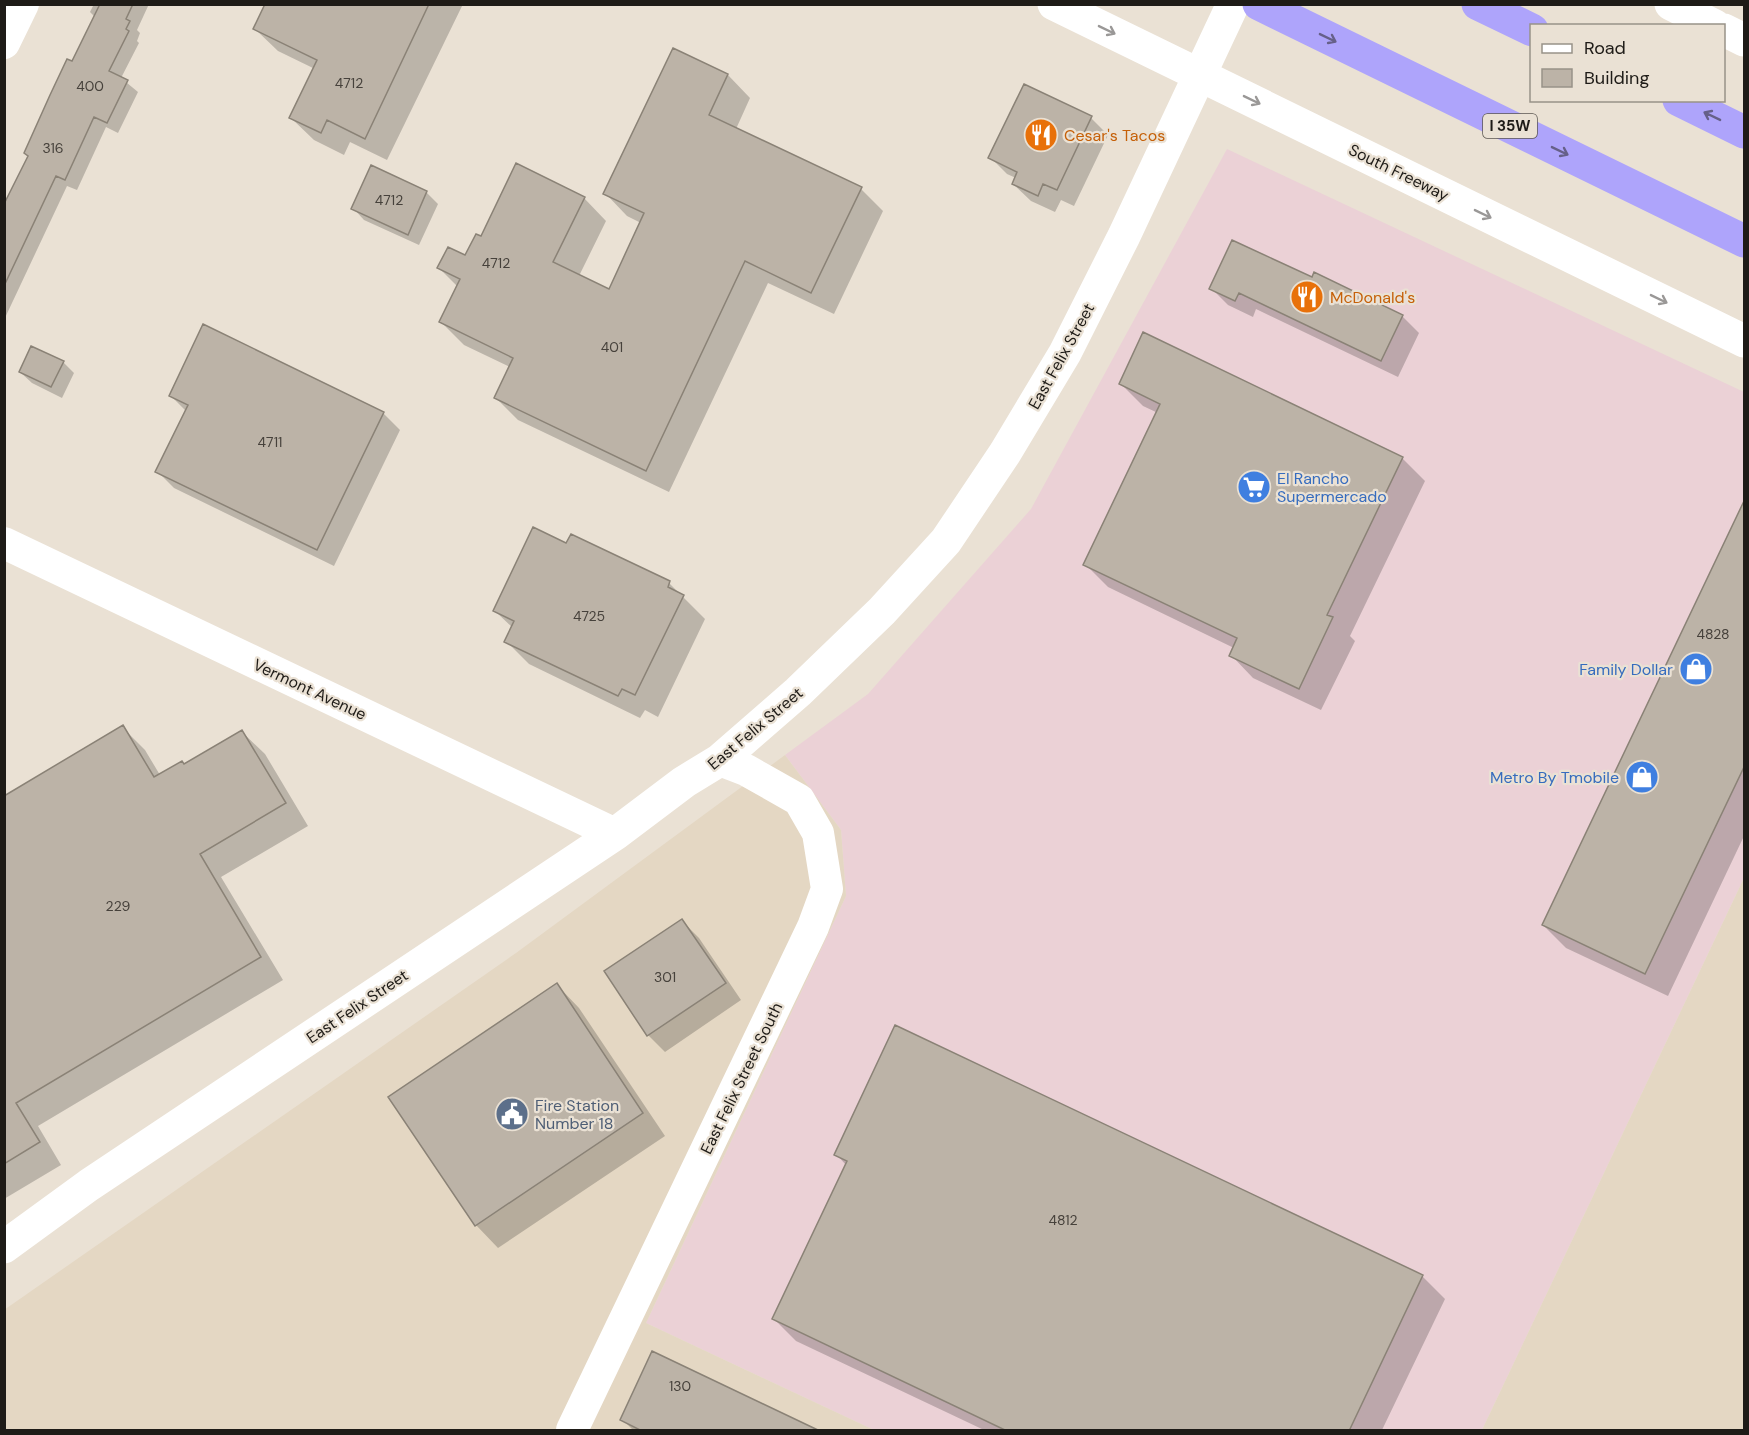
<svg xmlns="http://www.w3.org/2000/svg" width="1749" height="1435" viewBox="0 0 1749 1435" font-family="'DM Sans',sans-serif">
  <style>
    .commercial { fill: #ebd1d6 }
    .industrial { fill: #e4d7c3 }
    .shadow { fill: #0003 }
    .building { fill: #bcb3a7; stroke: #8a8276; stroke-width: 1.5 }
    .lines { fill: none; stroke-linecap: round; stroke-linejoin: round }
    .minor { stroke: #fff; stroke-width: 32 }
    .tertiary { stroke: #fff; stroke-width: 33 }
    .secondary { stroke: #fff; stroke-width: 33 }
    .motorway { stroke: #aea4fb; stroke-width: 33 }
    .oneway { stroke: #9a9897 }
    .oneway2 { stroke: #666089 }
    .labels { text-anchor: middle; stroke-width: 4.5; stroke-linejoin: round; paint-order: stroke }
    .number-label { font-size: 14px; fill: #46413b }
    .shield { fill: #eae1d4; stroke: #5b5650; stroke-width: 1.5 }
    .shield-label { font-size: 15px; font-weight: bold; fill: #1e1b17 }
    .food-label { font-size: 16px; fill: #c56008; stroke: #eae1d4; text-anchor: start }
    .street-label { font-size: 16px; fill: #1e1b17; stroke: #eae1d4 }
    .shop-label { font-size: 16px; fill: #366cbe; stroke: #eae1d4; text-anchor: end }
    .service-label { font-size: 16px; fill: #4e5e75; stroke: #eae1d4; text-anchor: start }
  </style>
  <rect width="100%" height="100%" fill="#eae1d4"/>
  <path class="commercial" d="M1227,149L1744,392V878L1482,1430H874L646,1323L846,896L841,830L785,755L868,694L1031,509Z"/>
  <path class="industrial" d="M785,755L841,830L846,896L646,1323L874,1430H5L4,1310L516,953Z
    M1744,878V1430H1482Z"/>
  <path class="shadow" d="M94,4H149L137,30L140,33L137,41L139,43L121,78L138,92L118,133L106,127L77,190L67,186L4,320V201L7,202L95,17L90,12Z
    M267,4H463L387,160L350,142L344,155L314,140L291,118L315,69L278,51L255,29Z
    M673,50L728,75L750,98L736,129L861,189L883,211L834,314L768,283L669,492L518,420L496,398L510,367L464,345L441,322L458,287L439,268L466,257L481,238L584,198L606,221L579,276L609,291L641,223L627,216L605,193Z
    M1025,86L1091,118L1108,135L1074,206L1061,200L1055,212L1031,201L1013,184L1016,178L1007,174L990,157Z
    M426,192L438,204L419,245L364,220L353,208Z
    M1313,279L1402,316L1419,333L1398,377L1256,309L1253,317L1228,305L1211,288Z
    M63,362L74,373L62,398L32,383L20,372Z
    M1120,383L1402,458L1425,481L1350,636L1355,641L1321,710L1253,678L1231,655L1234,648L1108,587L1085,564L1158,413L1143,406Z
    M171,396L383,413L400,430L334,566L174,488L157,471L186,411Z
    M1744,505V836L1668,996L1566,948L1543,925Z
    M567,545L669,583L705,619L658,717L645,710L640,718L529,664L506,641L513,628L495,611Z
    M122,727L145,750L160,775L184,766L242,732L265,754L308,826L221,877L283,980L38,1126L61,1165L4,1199V797Z
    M682,921L699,938L741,1000L665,1052L648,1035Z
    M557,985L579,1008L665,1136L498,1248L476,1225Z
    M836,1154L1422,1276L1445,1299L1382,1430H984L796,1341L774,1319L846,1165Z
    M622,1419L816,1430H633Z"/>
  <path class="building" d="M100,4H133L126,19L130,21L126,29L129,31L109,71L128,80L107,123L94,117L65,180L56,176L4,286V204L28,156L24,153L50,95L67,59L72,61Z
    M265,4H429L365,139L327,120L321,133L289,118L317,60L253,29Z
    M673,48L728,74L709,115L862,187L811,293L745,261L646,471L494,398L513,358L439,322L460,279L437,268L448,247L465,255L476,234L481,236L516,163L585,197L553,262L609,289L644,213L603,194Z
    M1024,84L1092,116L1057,190L1043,184L1038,196L1012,184L1017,172L988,158Z
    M371,165L427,191L408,235L351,209Z
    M1232,240L1312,277L1314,272L1403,315L1381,361L1239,293L1235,301L1209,289Z
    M203,324L384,412L317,550L155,472L188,405L169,396Z
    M1143,332L1403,457L1327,615L1333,617L1299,689L1229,656L1237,638L1083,565L1160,404L1119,384Z
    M31,346L64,361L51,387L19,372Z
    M1744,501V767L1645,974L1542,925Z
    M533,527L566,543L571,534L670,581L668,587L684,595L635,695L622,689L618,696L504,642L514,621L493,611Z
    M123,725L154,777L182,761L184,764L242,730L286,803L200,854L261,957L16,1103L40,1142L4,1164V796Z
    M682,919L726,983L647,1036L604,971Z
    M557,983L643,1113L475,1226L388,1097Z
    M895,1025L1423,1275L1349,1431H1007L772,1319L847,1161L834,1155Z
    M652,1351L820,1431H642L620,1420Z"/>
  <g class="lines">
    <path class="minor" d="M4,43L23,4
      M4,543L615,834
      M572,1430L813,927L827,889L818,833L799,800L746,770L720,760"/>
    <path class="tertiary" d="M4,1247L89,1185L615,834L684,782L720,760L798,692L882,611L946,541L1005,453L1065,353L1124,236L1233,4"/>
    <path class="secondary" d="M1054,4L1744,341
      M1671,4L1715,26
      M1724,30L1744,40"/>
    <path class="motorway" d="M1259,4L1744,241
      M1478,4L1532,30
      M1679,100L1744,132"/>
  </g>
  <defs><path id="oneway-shaft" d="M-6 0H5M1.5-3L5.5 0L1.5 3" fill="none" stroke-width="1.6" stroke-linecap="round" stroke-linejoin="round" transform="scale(1.5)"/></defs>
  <g class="oneway">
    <use href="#oneway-shaft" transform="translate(1107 30) rotate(26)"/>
    <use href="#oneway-shaft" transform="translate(1252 100) rotate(26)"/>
    <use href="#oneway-shaft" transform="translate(1483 214) rotate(26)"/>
    <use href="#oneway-shaft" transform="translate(1659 299) rotate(26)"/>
  </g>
  <g class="oneway2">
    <use href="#oneway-shaft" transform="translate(1328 38) rotate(26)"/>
    <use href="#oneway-shaft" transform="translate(1712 116) rotate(-154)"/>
    <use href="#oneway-shaft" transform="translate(1560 151) rotate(26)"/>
  </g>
  <defs>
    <symbol id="restaurant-disc" viewBox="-11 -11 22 22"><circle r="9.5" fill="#e8710a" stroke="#eae1d4"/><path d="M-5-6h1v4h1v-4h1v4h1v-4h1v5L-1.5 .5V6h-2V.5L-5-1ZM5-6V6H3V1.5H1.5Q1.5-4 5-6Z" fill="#fff"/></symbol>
    <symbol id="supermarket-disc" viewBox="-11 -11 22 22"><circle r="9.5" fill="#3f7fe0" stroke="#eae1d4"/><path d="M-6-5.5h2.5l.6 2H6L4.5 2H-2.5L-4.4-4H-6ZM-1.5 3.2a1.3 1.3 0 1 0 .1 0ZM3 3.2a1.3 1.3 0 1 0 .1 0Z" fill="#fff"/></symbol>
    <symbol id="shop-disc" viewBox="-11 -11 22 22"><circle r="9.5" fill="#3f7fe0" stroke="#eae1d4"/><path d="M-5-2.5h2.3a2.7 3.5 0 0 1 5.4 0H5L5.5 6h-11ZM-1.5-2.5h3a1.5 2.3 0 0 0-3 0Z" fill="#fff"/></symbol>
    <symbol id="civic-disc" viewBox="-11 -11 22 22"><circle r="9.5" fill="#5c6f8a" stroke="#eae1d4"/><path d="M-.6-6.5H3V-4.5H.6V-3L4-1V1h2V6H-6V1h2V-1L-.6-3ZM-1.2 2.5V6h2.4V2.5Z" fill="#fff"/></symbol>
  </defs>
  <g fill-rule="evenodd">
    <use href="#restaurant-disc" x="1022" y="116" width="38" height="38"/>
    <use href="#restaurant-disc" x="1288" y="278" width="38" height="38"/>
    <use href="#supermarket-disc" x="1235" y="468" width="38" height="38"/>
    <use href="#shop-disc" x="1677" y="650" width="38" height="38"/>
    <use href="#shop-disc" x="1623" y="758" width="38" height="38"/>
    <use href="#civic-disc" x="493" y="1095" width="38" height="38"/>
  </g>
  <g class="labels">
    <g class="number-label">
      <text x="349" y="88">4712</text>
      <text x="90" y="91">400</text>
      <text x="53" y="153">316</text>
      <text x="389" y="205">4712</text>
      <text x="496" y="268">4712</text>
      <text x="612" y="352">401</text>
      <text x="270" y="447">4711</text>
      <text x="589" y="621">4725</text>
      <text x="1713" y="639">4828</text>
      <text x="118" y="911">229</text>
      <text x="665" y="982">301</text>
      <text x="1063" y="1225">4812</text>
      <text x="680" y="1391">130</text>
    </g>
    <rect class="shield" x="1483" y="114" width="54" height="24" rx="4.5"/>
    <g class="shield-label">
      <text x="1510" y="131">I 35W</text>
    </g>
    <g class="food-label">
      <text x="1064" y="141">Cesar's Tacos</text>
      <text x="1330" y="303">McDonald's</text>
    </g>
    <g class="street-label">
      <text transform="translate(1399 172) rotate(26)" y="6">South Freeway</text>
      <text transform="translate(1061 356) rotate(-61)" y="6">East Felix Street</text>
      <text transform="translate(310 689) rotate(25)" y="6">Vermont Avenue</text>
      <text transform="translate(755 728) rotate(-40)" y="6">East Felix Street</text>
      <text transform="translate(357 1006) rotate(-34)" y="6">East Felix Street</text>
      <text transform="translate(741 1078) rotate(-64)" y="6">East Felix Street South</text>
    </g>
    <g class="shop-label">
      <text x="1277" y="484" text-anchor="start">El Rancho<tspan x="1277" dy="18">Supermercado</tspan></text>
      <text x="1673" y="675">Family Dollar</text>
      <text x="1619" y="783">Metro By Tmobile</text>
    </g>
    <g class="service-label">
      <text x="535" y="1111">Fire Station<tspan x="535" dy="18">Number 18</tspan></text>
    </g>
  </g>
  <rect width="1749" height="1435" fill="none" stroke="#1e1b17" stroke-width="12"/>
  <rect x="1530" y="24" width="195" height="78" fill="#eae1d4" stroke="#989288" stroke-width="1.5"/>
  <rect x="1542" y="44" width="30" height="9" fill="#ffffff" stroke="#989288" stroke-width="1.5"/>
  <text x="1584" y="54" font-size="18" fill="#1e1b17">Road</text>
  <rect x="1542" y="69" width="30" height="18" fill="#bcb3a7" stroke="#989288" stroke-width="1.5"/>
  <text x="1584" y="84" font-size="18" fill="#1e1b17">Building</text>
</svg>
